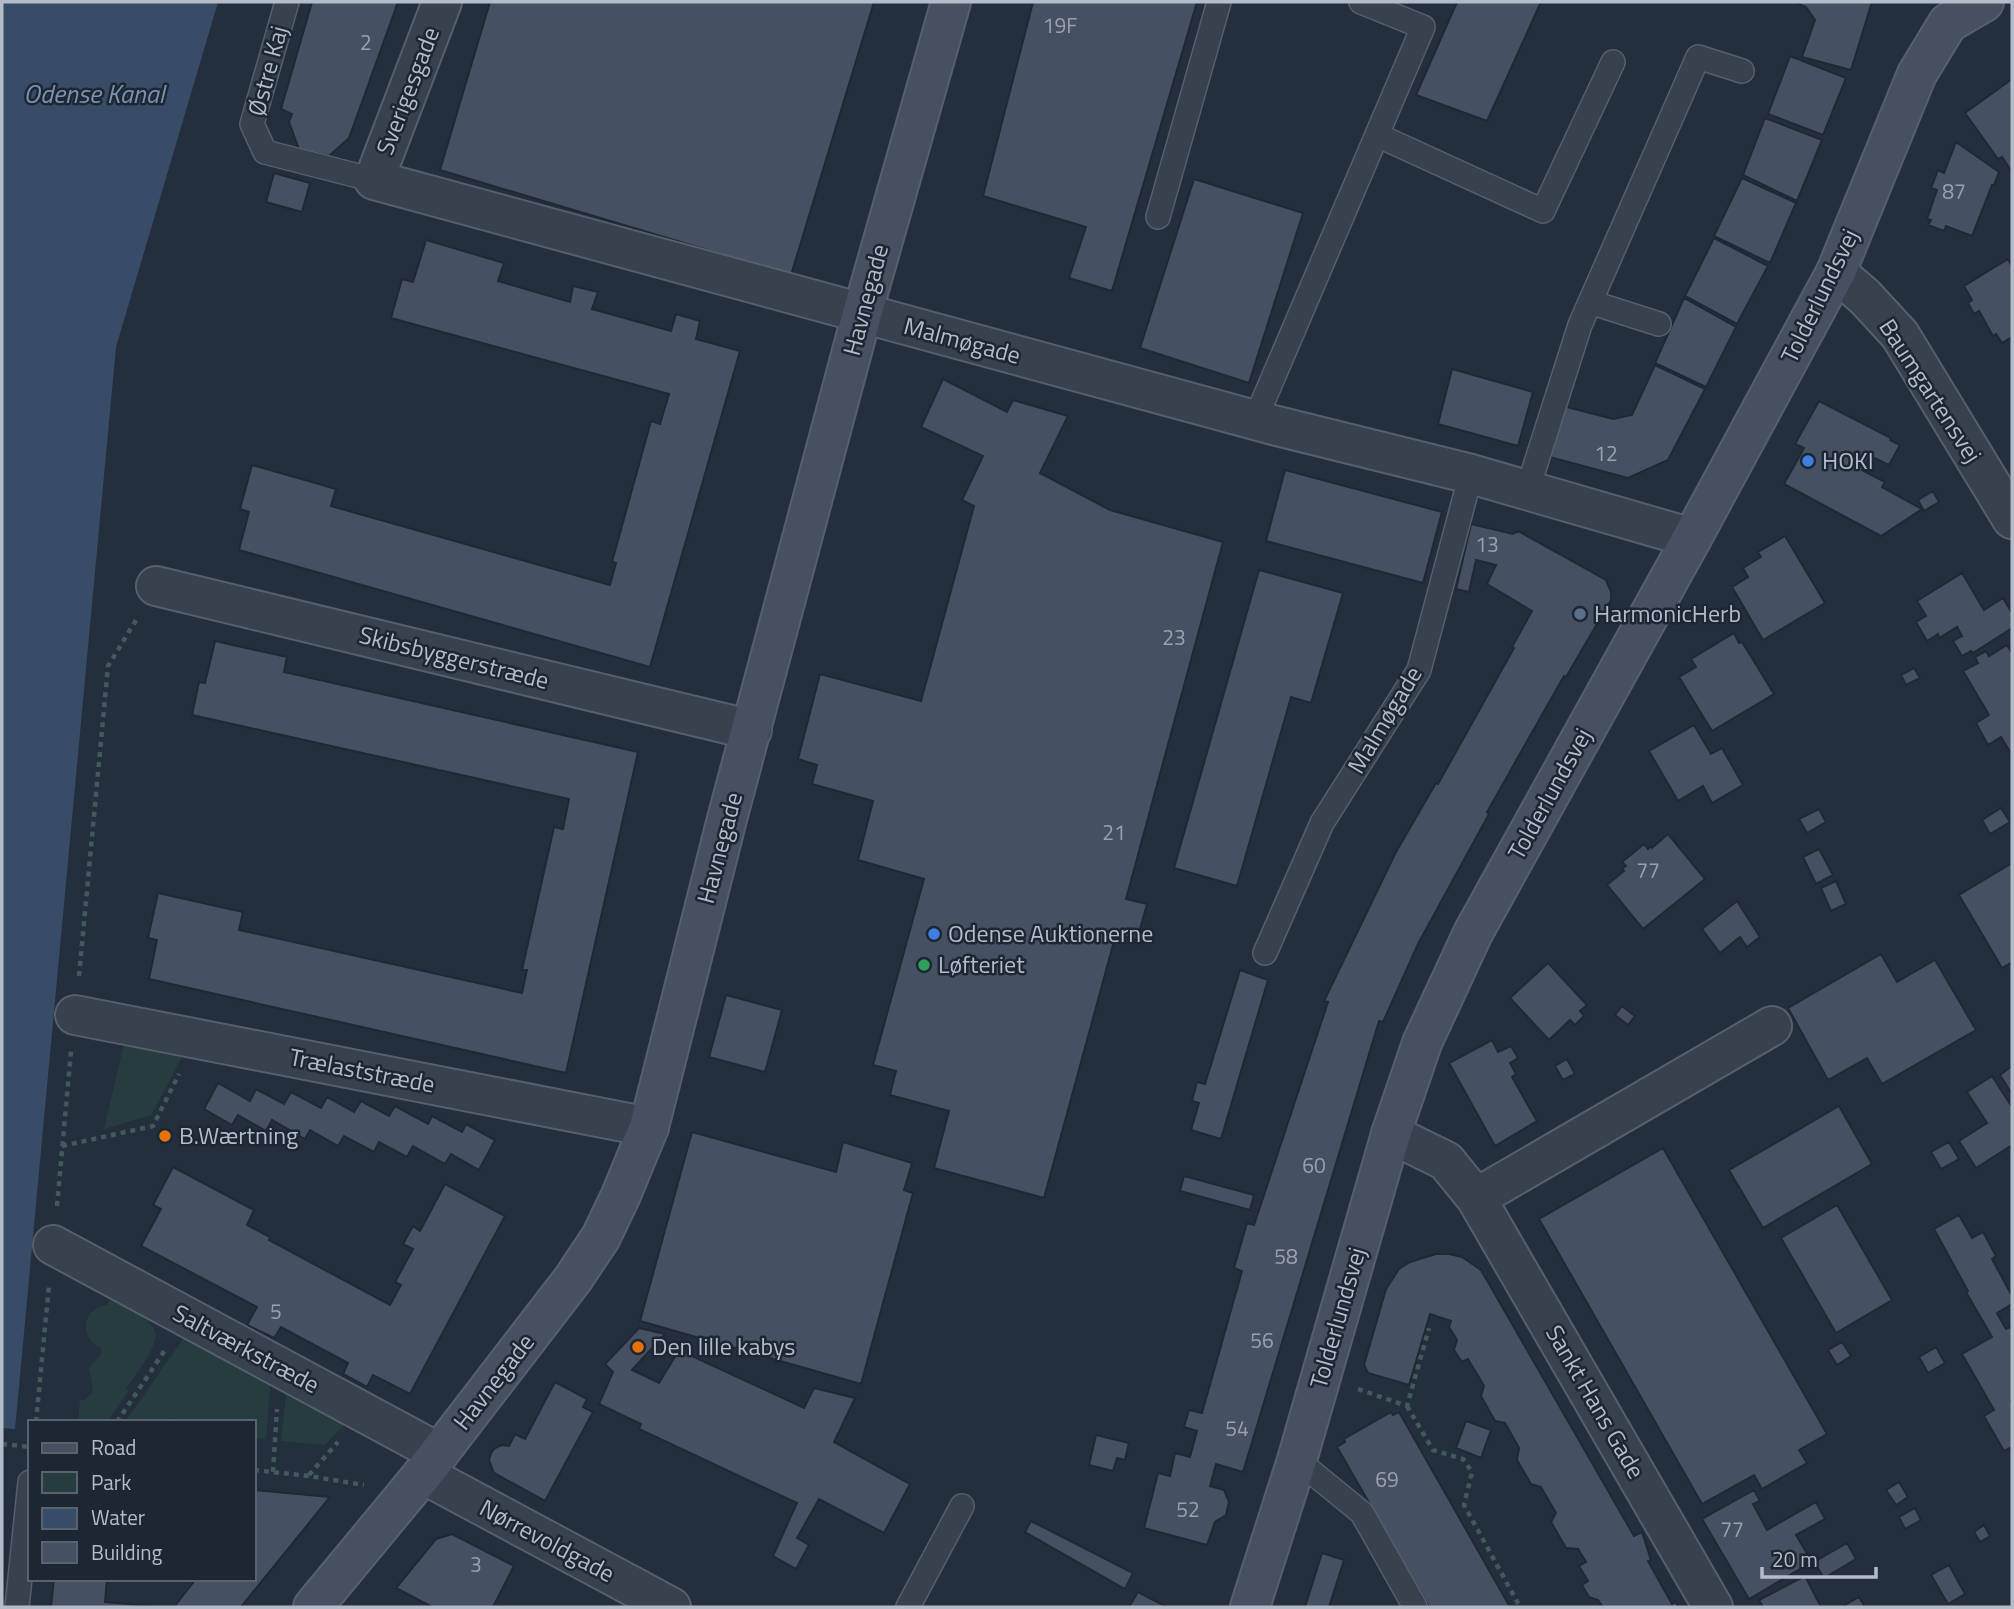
<svg xmlns="http://www.w3.org/2000/svg" width="2014" height="1609" viewBox="0 0 2014 1609" font-family="'Titillium Web',sans-serif">
  <style>
    .green { fill: #263c3f }
    .water { fill: #394c67 }
    .building { fill: #455162; stroke: #1f2835; stroke-width: 2 }
    .lines { fill: none; stroke-linecap: round; stroke-linejoin: round }
    .lane-casing { stroke: #565f6c; stroke-width: 26 }
    .street-casing { stroke: #565f6c; stroke-width: 42 }
    .secondary-casing { stroke: #565f6c; stroke-width: 42 }
    .path { stroke: #44595c; stroke-width: 4.5; stroke-dasharray: 5 5; stroke-linecap: butt }
    .lane { stroke: #38414e; stroke-width: 23 }
    .street { stroke: #38414e; stroke-width: 38 }
    .secondary { stroke: #465061; stroke-width: 38 }
    .shop-dot { fill: #3f7fe0; stroke: #1d2633; stroke-width: 2.5 }
    .service-dot { fill: #5c6f8a; stroke: #1d2633; stroke-width: 2.5 }
    .leisure-dot { fill: #2e9e5b; stroke: #1d2633; stroke-width: 2.5 }
    .food-dot { fill: #e8710a; stroke: #1d2633; stroke-width: 2.5 }
    .labels { text-anchor: middle; stroke-width: 5; stroke-linejoin: round; paint-order: stroke }
    .number-label { font-size: 21px; fill: #98a1af }
    .street-label { font-size: 24px; fill: #b4bcc9; stroke: #1d2633 }
    .poi-label { font-size: 24px; fill: #b4bcc9; stroke: #1d2633; text-anchor: start }
    .water-label { font-size: 26px; font-style: italic; fill: #7c92b1; stroke: #1d2633 }
  </style>
  <rect width="100%" height="100%" fill="#242f3e"/>
  <path class="green" d="M126,1035L188,1047L151,1115L104,1129Z
    M114,1291L148,1309V1322C151,1325 154,1327 155,1331C160,1345 134,1376 126,1389L129,1390L107,1422L78,1421L80,1400H85L93,1391L89,1368L101,1354V1348C96,1345 90,1342 88,1336C81,1319 92,1307 107,1305Z
    M188,1332L271,1376L266,1439L254,1438V1422H205L171,1418L170,1422H125Z
    M287,1385L351,1418L325,1445L281,1441Z"/>
  <path class="water" d="M2,2H218L116,347L15,1429L2,1428Z"/>
  <path class="building" d="M312,2H398L349,138L329,156L299,149L289,122L292,114L281,109Z
    M490,2H874L791,275L440,170Z
    M1033,2H1197L1112,291L1069,278L1086,227L983,196Z
    M1457,2H1541L1487,121L1416,95Z
    M1794,2H1872L1851,70L1802,57L1815,20L1806,7Z
    M1790,56L1846,78L1823,135L1768,114Z
    M2012,79V172L2002,157L1998,159L1965,113Z
    M1765,118L1822,140L1797,201L1743,175Z
    M1956,142L1999,172L1994,185H1992L1972,236L1946,226L1944,231L1928,225L1931,220L1927,219L1937,190L1931,188L1938,170L1944,173Z
    M274,173L310,183L302,212L266,202Z
    M1742,178L1796,203L1770,263L1714,236Z
    M1194,179L1303,213L1249,383L1140,348Z
    M1714,238L1768,266L1737,324L1685,296Z
    M426,240L504,263L498,281L570,302L573,286L598,292L592,309L671,331L676,314L700,321L696,339L740,351L650,667L239,550L249,512L240,509L252,465L336,489L331,506L610,585L616,563L612,562L651,421L660,424L669,394L391,318L402,279L413,282Z
    M2008,259L2012,266V337L2002,343L1996,334L1993,336L1979,311L1974,314L1968,303L1972,300L1964,286Z
    M1684,298L1736,327L1706,387L1655,363Z
    M1655,365L1705,389L1668,460L1628,478L1546,456L1559,405L1613,419L1632,415Z
    M1452,369L1533,392L1518,446L1438,424Z
    M943,379L1007,412L1013,400L1068,416L1040,473L1110,510L1223,542L1126,899L1147,904L1137,940L1116,934L1044,1198L934,1168L949,1111L890,1095L896,1071L873,1065L924,879L858,860L873,801L812,784L817,765L798,759L820,674L921,701L974,506L962,500L983,456L921,427Z
    M1819,401L1891,438L1890,440L1900,445L1889,465L1870,456L1862,470L1885,482L1882,487L1922,509L1881,536L1784,484L1804,448L1795,444Z
    M1285,470L1442,512L1423,583L1266,541Z
    M1933,491L1939,502L1924,511L1918,500Z
    M1471,524L1513,534L1518,531L1606,580L1611,592V600L1566,677L1564,676L1487,812L1489,814L1418,944L1383,1022L1379,1021L1243,1472L1216,1464L1210,1486L1224,1490L1229,1502L1226,1515L1215,1522L1207,1545L1144,1528L1158,1473L1170,1476L1175,1453L1190,1457L1197,1431L1184,1427L1189,1410L1202,1413L1242,1271L1234,1268L1247,1223L1254,1225L1328,1002L1324,1001L1396,852L1436,783L1438,784L1514,648L1512,647L1532,611L1487,584L1496,565L1476,560L1469,592L1456,589Z
    M1785,536L1825,603L1763,640L1732,587L1748,577L1743,568L1761,557L1758,552Z
    M1259,570L1343,593L1311,703L1291,697L1237,886L1174,868Z
    M1962,573L1984,610L2003,598L2012,613V628L1973,653L1971,651L1962,656L1953,641L1962,636L1957,627L1939,638L1938,634L1927,641L1916,622L1926,616L1917,601Z
    M1734,633L1739,643L1742,642L1774,694L1712,731L1679,677L1696,667L1691,659Z
    M215,641L287,657L284,672L638,752L566,1073L149,979L157,940L148,938L158,893L243,912L239,930L522,993L527,970H522L554,827L563,829L569,799L192,715L199,682L205,683Z
    M2007,645L2012,653V755L2001,737L1988,745L1976,723L1989,715L1963,671L1978,663L1975,657L1986,651L1989,656Z
    M1914,668L1920,678L1906,685L1901,675Z
    M1694,725L1711,754L1722,748L1743,785L1712,803L1703,786L1678,801L1649,751Z
    M2001,808L2010,822L1990,834L1982,820Z
    M1819,809L1826,822L1807,833L1799,819Z
    M1668,834L1705,879L1643,929L1607,885L1624,871L1622,869L1626,866L1622,862L1644,844L1648,849L1651,846L1652,848Z
    M1819,849L1833,875L1816,884L1803,857Z
    M2012,863V962L2002,968L1959,895Z
    M1836,881L1846,904L1831,911L1821,888Z
    M1737,901L1760,937L1747,947L1740,937L1720,953L1702,929Z
    M1881,954L1897,982L1935,960L1976,1030L1882,1084L1867,1058L1828,1080L1788,1008Z
    M1548,963L1587,1005L1580,1011L1584,1016L1575,1025L1570,1020L1549,1040L1510,998Z
    M1240,970L1268,980L1221,1139L1191,1130L1199,1103L1192,1101L1197,1082L1205,1084Z
    M726,995L782,1010L765,1072L709,1057Z
    M1622,1006L1635,1016L1628,1025L1615,1015Z
    M1492,1040L1498,1052L1511,1046L1518,1058L1510,1063L1516,1074L1512,1077L1537,1121L1495,1146L1449,1063Z
    M1567,1059L1575,1074L1563,1080L1555,1066Z
    M2012,1066V1089L2010,1091L2000,1075Z
    M1992,1076L2012,1107V1145L1976,1168L1959,1141L1987,1123L1967,1092Z
    M218,1083L250,1101L256,1089L284,1104L291,1092L321,1108L327,1097L354,1112L361,1101L389,1116L395,1106L428,1124L432,1116L462,1132L466,1124L495,1140L479,1170L451,1154L445,1164L413,1146L407,1157L379,1142L374,1152L344,1136L338,1146L310,1130L305,1139L272,1120L266,1131L238,1115L232,1125L204,1109Z
    M1839,1106L1872,1164L1763,1228L1729,1170Z
    M692,1132L836,1172L843,1142L912,1163L904,1190L913,1193L861,1384L640,1321Z
    M1949,1142L1959,1159L1941,1169L1931,1152Z
    M1663,1148L1827,1434L1799,1450L1807,1463L1762,1489L1754,1475L1702,1504L1539,1219Z
    M173,1167L254,1210L247,1225L270,1237L269,1240L390,1305L401,1285L395,1282L413,1249L403,1244L413,1226L420,1231L445,1184L505,1216L410,1394L373,1375L367,1387L343,1374L348,1363L281,1327L274,1338L247,1325L257,1307L141,1246L161,1209L153,1205Z
    M1184,1176L1254,1195L1250,1210L1180,1191Z
    M1837,1205L1892,1300L1836,1333L1781,1238Z
    M1959,1215L1972,1238L1983,1232L1996,1256L1992,1259L2012,1296V1304L1997,1313L2006,1329L2010,1327L2012,1330V1400L2011,1401L2012,1403V1447L2004,1451L1984,1416L1994,1410L1962,1354L1992,1337L1966,1292L1968,1291L1934,1229Z
    M1436,1254H1449L1462,1257L1481,1270L1634,1536L1642,1532L1651,1560L1648,1561L1672,1604L1675,1602L1679,1607H1603L1598,1600L1589,1597L1582,1585L1588,1581L1579,1566L1586,1562L1578,1549L1566,1548L1551,1522L1556,1513L1541,1487L1531,1484L1517,1460L1519,1448L1505,1423L1495,1421L1481,1396L1484,1386L1468,1359L1462,1362L1454,1350L1457,1340L1449,1327L1451,1321L1430,1314L1409,1385L1368,1373L1364,1365L1386,1289L1399,1269L1410,1262Z
    M639,1328L665,1334L632,1370L659,1383L679,1350L804,1408L814,1388L855,1398L834,1442L910,1484L884,1533L819,1499L797,1538L809,1545L796,1569L773,1556L797,1503L639,1429L641,1424L599,1404L613,1372L605,1364Z
    M1842,1342L1851,1356L1837,1365L1828,1350Z
    M1936,1347L1945,1363L1928,1373L1919,1357Z
    M555,1382L587,1399L583,1407L593,1412L545,1501L494,1473L489,1460L491,1453L495,1448L502,1445L509,1446L515,1434L525,1439Z
    M1391,1412L1393,1415L1399,1412L1510,1607H1429L1337,1447L1345,1442L1344,1439Z
    M1466,1421L1491,1430L1481,1458L1456,1448Z
    M1096,1435L1129,1443L1125,1460L1117,1458L1113,1471L1089,1465Z
    M1899,1482L1908,1497L1896,1505L1886,1490Z
    M254,1490L330,1497L241,1607H174L196,1579H254Z
    M1754,1490L1760,1501L1753,1504L1767,1530L1816,1502L1825,1519L1796,1535L1812,1562L1749,1599L1702,1519Z
    M1915,1508L1921,1520L1905,1529L1899,1517Z
    M1031,1521L1133,1573L1125,1589L1025,1532Z
    M1984,1525L1990,1536L1980,1542L1974,1532Z
    M452,1534L514,1566L493,1607H432L396,1588L436,1539Z
    M1847,1543L1856,1559L1824,1578L1814,1562Z
    M1322,1553L1344,1560L1329,1607H1305Z
    M1949,1565L1965,1594L1948,1604L1931,1575Z
    M1805,1576L1821,1607H1763L1759,1600Z
    M54,1579H107L105,1602L165,1607H51Z
    M1138,1592L1167,1607H1129Z
    M1859,1597L1865,1607H1847L1845,1605Z"/>
  <g class="lines">
    <defs>
      <path id="lane" d="M287,2L252,124L265,152L374,180
        M1377,135L1543,211L1613,62
        M1158,217L1219,2
        M1590,302L1659,324
        M1255,420L1423,27L1361,2
        M1527,491L1580,325L1698,57L1742,71
        M1265,953L1322,823L1419,670L1471,474
        M1297,1460L1362,1513L1415,1607
        M17,1607L30,1482
        M908,1607L962,1506"/>
      <path id="street" d="M442,2L374,180L1273,425L1471,474L1692,538
        M1836,272L1865,297L1900,335L2012,519
        M156,586L752,730
        M75,1015L649,1127
        M1391,1134L1446,1161L1476,1198L1713,1607
        M1476,1198L1772,1026
        M53,1245L439,1453
        M423,1474L671,1607"/>
      <path id="secondary" d="M313,1607L423,1474L573,1279L601,1237L621,1195L649,1127L727,819L862,314L951,2
        M1250,1607L1297,1460L1391,1134L1422,1043L1473,933L1692,538L1836,272L1917,74L1948,23L1984,2"/>
    </defs>
    <use href="#lane" class="lane-casing"/>
    <use href="#street" class="street-casing"/>
    <use href="#secondary" class="secondary-casing"/>
    <path class="path" d="M79,976L108,666L138,617
      M62,1146L153,1126L179,1074
      M57,1206L71,1051
      M1358,1389L1407,1406L1429,1328
      M1407,1406L1433,1450L1463,1459L1472,1472L1464,1505L1520,1607
      M36,1422L49,1285
      M117,1422L167,1347
      M2,1444L30,1447
      M254,1470L309,1476L364,1485
      M273,1472L277,1409
      M309,1475L338,1442"/>
    <use href="#lane" class="lane"/>
    <use href="#street" class="street"/>
    <use href="#secondary" class="secondary"/>
  </g>
  <g class="shop-dot">
    <circle cx="1808" cy="461" r="7"/>
    <circle cx="934" cy="934" r="7"/>
  </g>
  <circle class="service-dot" cx="1580" cy="614" r="7"/>
  <circle class="leisure-dot" cx="924" cy="965" r="7"/>
  <g class="food-dot">
    <circle cx="165" cy="1136" r="7"/>
    <circle cx="638" cy="1347" r="7"/>
  </g>
  <g class="labels">
    <g class="number-label">
      <text x="1060" y="33">19F</text>
      <text x="366" y="50">2</text>
      <text x="1954" y="199">87</text>
      <text x="1606" y="461">12</text>
      <text x="1487" y="552">13</text>
      <text x="1174" y="645">23</text>
      <text x="1114" y="840">21</text>
      <text x="1648" y="878">77</text>
      <text x="1314" y="1173">60</text>
      <text x="1286" y="1264">58</text>
      <text x="276" y="1319">5</text>
      <text x="1262" y="1348">56</text>
      <text x="1237" y="1436">54</text>
      <text x="1387" y="1487">69</text>
      <text x="1188" y="1517">52</text>
      <text x="1732" y="1537">77</text>
      <text x="476" y="1572">3</text>
    </g>
    <g class="street-label">
      <text transform="translate(268 71) rotate(-75)" y="8">Østre Kaj</text>
      <text transform="translate(408 91) rotate(-69)" y="8">Sverigesgade</text>
      <text transform="translate(1820 296) rotate(-64)" y="8">Tolderlundsvej</text>
      <text transform="translate(866 300) rotate(-75)" y="8">Havnegade</text>
      <text transform="translate(962 341) rotate(15)" y="8">Malmøgade</text>
      <text transform="translate(1930 391) rotate(57)" y="8">Baumgartensvej</text>
      <text transform="translate(454 658) rotate(14)" y="8">Skibsbyggerstræde</text>
      <text transform="translate(1385 720) rotate(-59)" y="8">Malmøgade</text>
      <text transform="translate(1550 794) rotate(-61)" y="8">Tolderlundsvej</text>
      <text transform="translate(720 848) rotate(-75)" y="8">Havnegade</text>
      <text transform="translate(362 1071) rotate(11)" y="8">Trælaststræde</text>
      <text transform="translate(1338 1318) rotate(-74)" y="8">Tolderlundsvej</text>
      <text transform="translate(246 1349) rotate(28)" y="8">Saltværkstræde</text>
      <text transform="translate(494 1382) rotate(-52)" y="8">Havnegade</text>
      <text transform="translate(1595 1402) rotate(60)" y="8">Sankt Hans Gade</text>
      <text transform="translate(547 1541) rotate(28)" y="8">Nørrevoldgade</text>
    </g>
    <g class="poi-label">
      <text x="1822" y="469">HOKI</text>
      <text x="1594" y="622">HarmonicHerb</text>
      <text x="948" y="942">Odense Auktionerne</text>
      <text x="938" y="973">Løfteriet</text>
      <text x="179" y="1144">B.Wærtning</text>
      <text x="652" y="1355">Den lille kabys</text>
    </g>
    <g class="water-label">
      <text x="94" y="103">Odense Kanal</text>
    </g>
  </g>
  <rect width="2014" height="1609" fill="none" stroke="#b4bcc9" stroke-width="7"/>
  <rect x="28" y="1420" width="228" height="161" fill="#1d2633" stroke="#59626f" stroke-width="2"/>
  <rect x="42" y="1443" width="35" height="10" fill="#465061" stroke="#59626f" stroke-width="2"/>
  <text x="91" y="1455" font-size="21" fill="#b4bcc9">Road</text>
  <rect x="42" y="1472" width="35" height="21" fill="#263c3f" stroke="#59626f" stroke-width="2"/>
  <text x="91" y="1490" font-size="21" fill="#b4bcc9">Park</text>
  <rect x="42" y="1508" width="35" height="21" fill="#394c67" stroke="#59626f" stroke-width="2"/>
  <text x="91" y="1525" font-size="21" fill="#b4bcc9">Water</text>
  <rect x="42" y="1542" width="35" height="21" fill="#455162" stroke="#59626f" stroke-width="2"/>
  <text x="91" y="1560" font-size="21" fill="#b4bcc9">Building</text>
  <path d="M1762 1567v10h114v-10" fill="none" stroke="#b4bcc9" stroke-width="3.5"/>
  <text x="1772" y="1567" font-size="21" fill="#b4bcc9" stroke="#1d2633" stroke-width="5" paint-order="stroke">20 m</text>
</svg>
